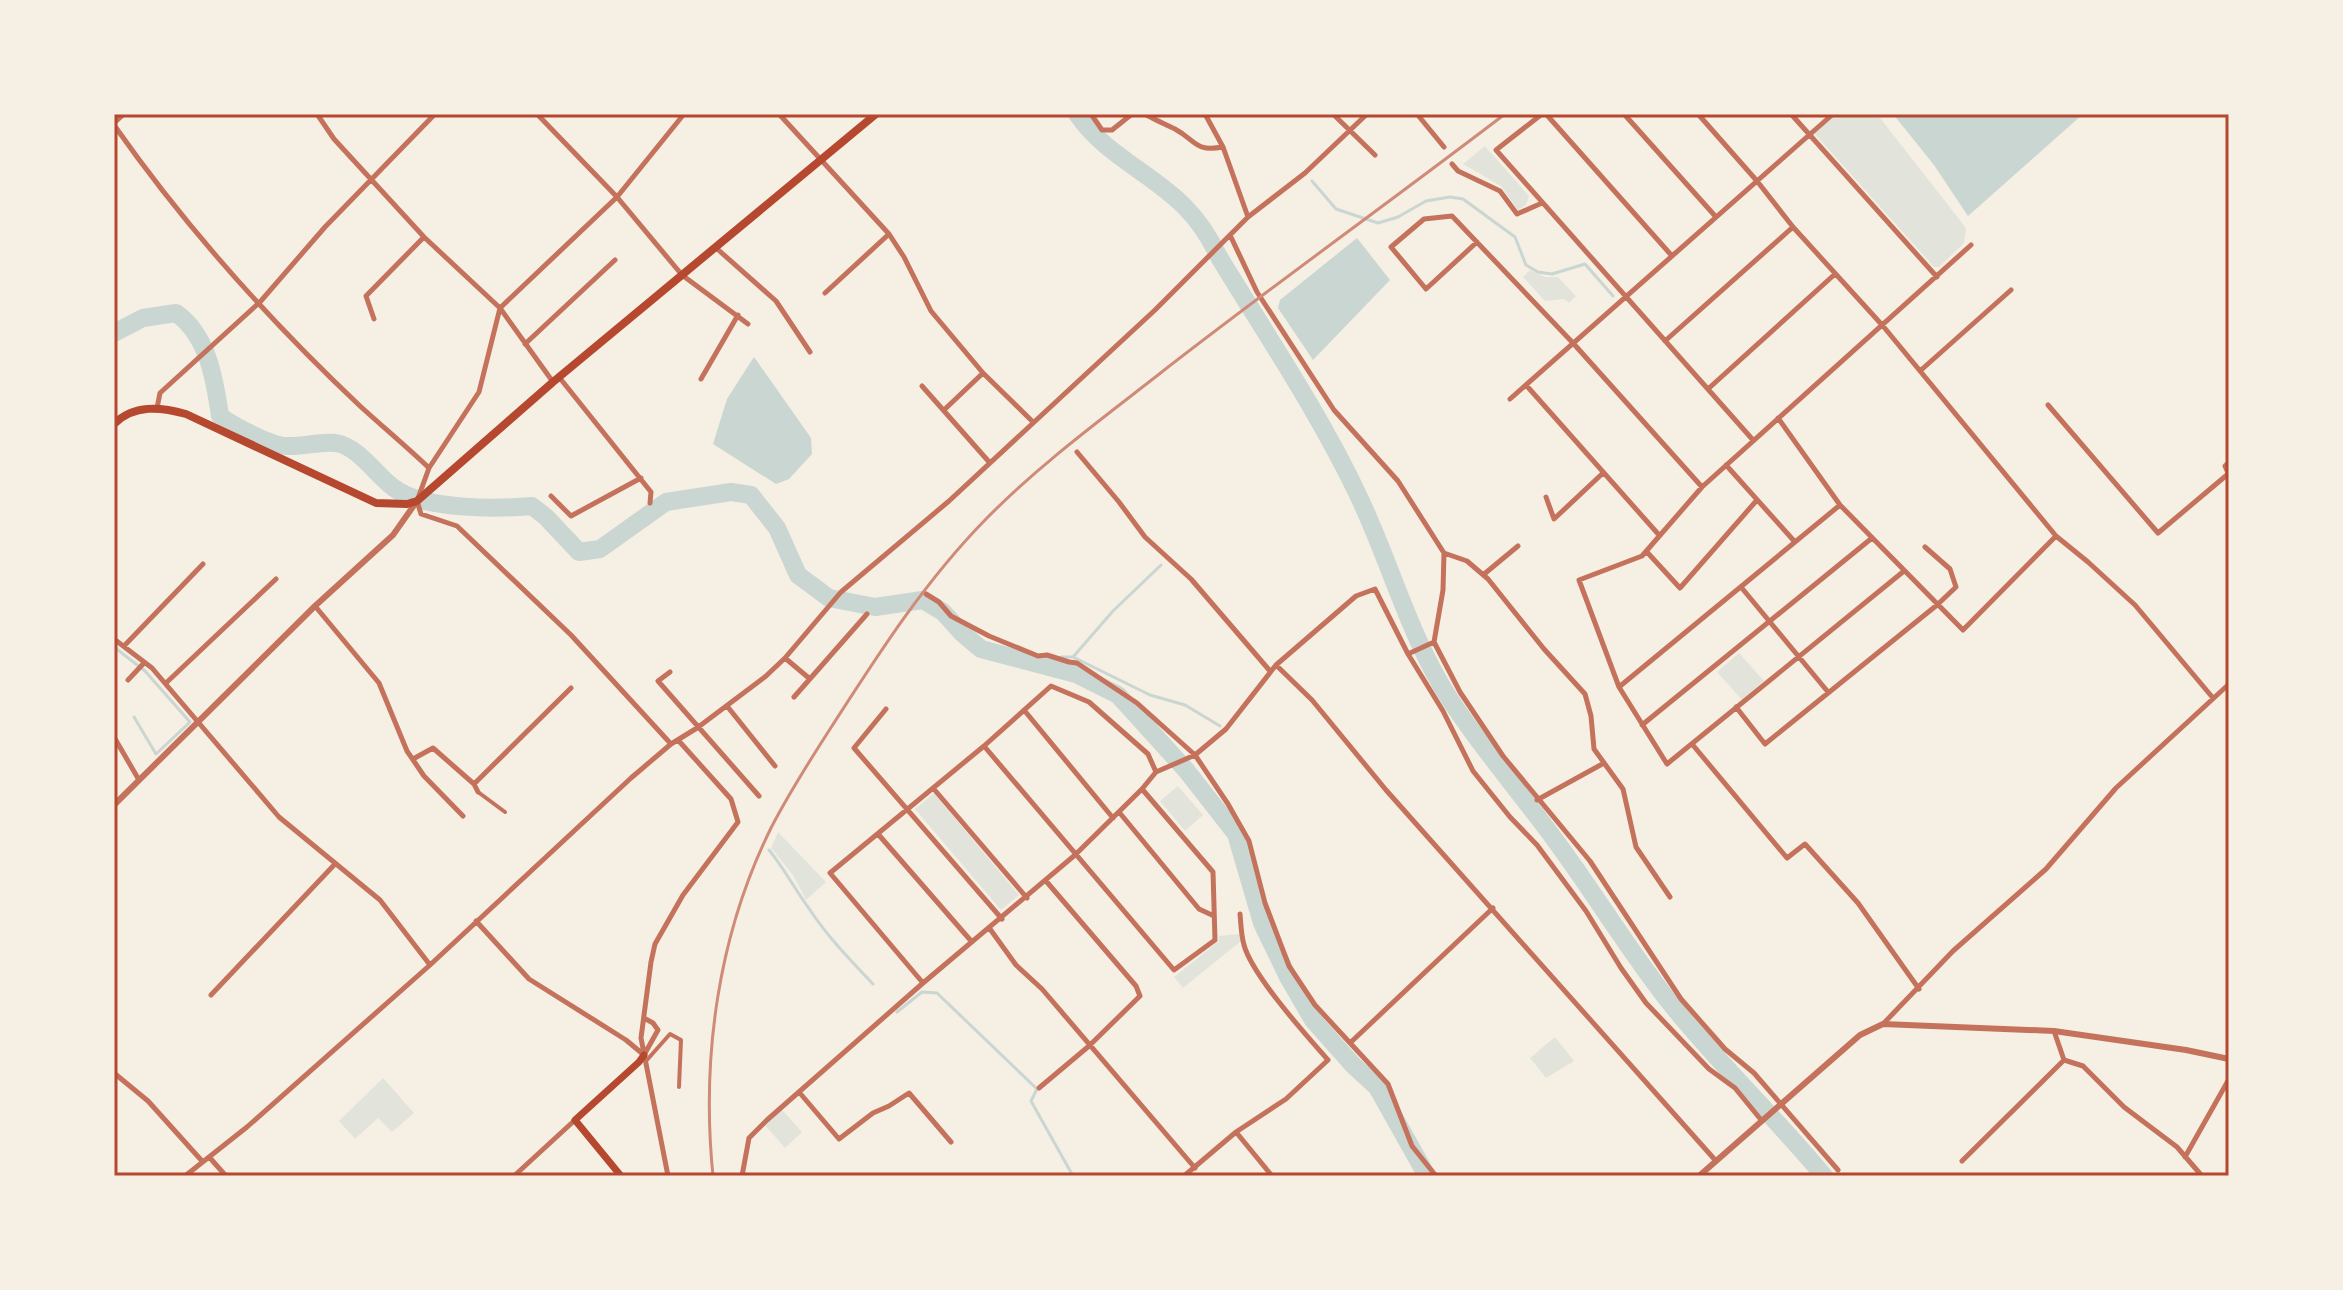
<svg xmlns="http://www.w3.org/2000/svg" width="2343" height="1290" viewBox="0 0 2343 1290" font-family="'Fira Sans',sans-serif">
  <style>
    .green { fill: #e2e4dc }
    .water { fill: #c9d6d2 }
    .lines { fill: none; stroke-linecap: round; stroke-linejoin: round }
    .stream { stroke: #c9d6d2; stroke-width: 3 }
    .river { stroke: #c9d6d2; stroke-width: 18 }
    .pedestrian { stroke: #c5725c; stroke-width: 4 }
    .minor { stroke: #c5725c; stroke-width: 5 }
    .tertiary { stroke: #c5725c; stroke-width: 6 }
    .secondary { stroke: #b5482f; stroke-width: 7 }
    .trunk { stroke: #b5482f; stroke-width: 8 }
    .rail { stroke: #cf8b77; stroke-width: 3 }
    .neatline { fill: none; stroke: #b5482f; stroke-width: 3 }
  </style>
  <rect width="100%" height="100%" fill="#f6efe4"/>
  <path class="green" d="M1836,114H1877L1966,228L1964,243L1939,267H1934L1814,133Z
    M1485,146L1529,196L1526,205L1518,210L1501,186L1463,164Z
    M1530,270L1545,277H1558L1576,296L1569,303L1564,299L1545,301L1523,277Z
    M1739,653L1764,681L1742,700L1717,672Z
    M1178,786L1203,815L1185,831L1160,801Z
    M934,793L1019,895L1001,910L915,809Z
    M778,832L826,882L806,900L793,875L771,848Z
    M1240,934L1241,941L1183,988L1174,977L1219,941V936Z
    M1555,1037L1574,1061L1546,1078L1530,1058Z
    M383,1078L414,1113L392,1132L378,1118L355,1139L339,1121Z
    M782,1110L802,1132L785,1148L765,1125Z"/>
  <path class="water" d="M1893,114H2083L1968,216L1934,165Z
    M1357,238L1390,280L1313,360L1278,308L1280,300Z
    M754,357L811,438L812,454L789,479L776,484L713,444L727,399Z"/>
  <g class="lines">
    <path class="stream" d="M1312,181L1336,209L1378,223L1398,217L1426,201L1450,197L1463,199L1515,237L1526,265L1538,272L1552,274L1585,264L1613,296
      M114,647L145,671L190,722L156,754L134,717
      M1061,657H1073L1113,611L1161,565
      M1073,657L1150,695L1185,705L1220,726
      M769,850C784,868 794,888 808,907C826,935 850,960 873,984
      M897,1012L922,992L937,993L1037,1089L1031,1101L1073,1176"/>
    <path class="river" d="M1077,114C1105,155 1150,172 1184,206C1200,222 1210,238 1219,257C1267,336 1320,414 1359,497C1391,564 1410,639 1451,701C1485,753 1527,800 1563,851C1600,902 1632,955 1671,1004C1719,1064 1775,1117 1824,1176
      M114,333L143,318L176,313C208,335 215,381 220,416C234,426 271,446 287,446C303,447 320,441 336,443C359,447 376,475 394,488C423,510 497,509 532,506L546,517L579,552L600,549L666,502L731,492L751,495L777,528L798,575L829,598L875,607L923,600L943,612L962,633L981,649L1076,674L1118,695L1186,770L1236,834L1262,923L1288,977L1313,1020L1353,1065L1377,1087L1427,1176"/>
    <path class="pedestrian" d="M478,792L505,812
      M646,1061L670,1034L681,1040L679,1087"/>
    <path class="minor" d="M317,114L334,139L424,237L500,308L553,382
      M537,114L617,197L682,275L748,324
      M779,114L889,234L904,257L931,311L983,373L1033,422
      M1091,114L1102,130H1112L1132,114
      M1145,114C1155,120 1165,124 1175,129C1197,141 1194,152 1223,147
      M1205,114L1223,147L1248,217
      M1333,114L1375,155
      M1417,114L1444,147
      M1542,114L1496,150L1753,440
      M1546,114L1672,256
      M1624,114L1716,217
      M1698,114L1757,181L1793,227L1883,326L2056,536L2088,562L2135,605L2213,698
      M1791,114L1937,277
      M114,123L124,114
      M114,125C185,226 270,321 360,406C383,427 407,447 429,468
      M1452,164L1458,171L1500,191L1517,214L1542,203
      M1230,235L1257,292L1334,410L1398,481L1444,553L1443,590L1434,642L1460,692L1503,756L1590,861L1681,999L1725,1049L1754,1073L1838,1170
      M1477,242L1426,289L1391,247L1424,219L1452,216L1573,343L1702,487
      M715,247L776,301L810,352
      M825,293L889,234
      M374,319L366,296L424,237
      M1665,341L1793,227
      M525,344L615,260
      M1920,371L2011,290
      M559,377L651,492L650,503
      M701,379L738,315
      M1526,385L1659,535
      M922,386L990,463
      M1708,389L1835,274
      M1510,399L1833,114
      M2048,405L2158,533L2228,474
      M157,408L160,393L260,302L325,227L435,114
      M944,410L983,373
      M1778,418L1840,505L1963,630L2056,536
      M1077,452L1119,502L1145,537L1191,579L1270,671
      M2229,462L2225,466L2229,475
      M1726,465L1795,542
      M551,496L571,516L641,478
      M1546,497L1554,519L1603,473
      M1646,551L1680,588L1757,500
      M1444,553L1467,561L1488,579L1544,649L1585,694L1591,716L1594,749L1623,789L1636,847L1670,897
      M1904,571L1667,764L1619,687L1579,580L1642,556L1702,487L1971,245
      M1483,575L1518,546
      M1741,587L1828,692
      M926,594L939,602L951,616L989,636L1038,656L1047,655L1069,662L1077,663L1137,703L1195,755L1228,804L1249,841L1265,903L1289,966L1315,1005L1388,1084L1412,1146L1436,1176
      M315,606L379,683L407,751L424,776L463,816
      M114,639L152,668L279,817L380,900L430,965
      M124,646L203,564
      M1408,654L1434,642
      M785,658L810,679
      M1276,665L1312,700L1386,790L1716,1161
      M670,672L658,681L759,796
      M128,680L144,663
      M166,683L276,579
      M1619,687L1840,505
      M794,697L867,614
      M727,706L775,766
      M1736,707L1765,744L1937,605L1956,587L1950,569L1925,547
      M886,709L854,748L1002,919
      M1024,710L1113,818
      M1642,725L1872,538
      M114,737L139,780
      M671,744L571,635L457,526L421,514L417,501L429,468L479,392L500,308L617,197L684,114
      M1692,744L1787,858L1805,844L1858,903L1919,989
      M984,746L1174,970L1215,940L1213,872L1142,789
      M413,759L433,748L474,784L571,688
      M474,784L478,792
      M933,788L1027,898
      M1537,800L1604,763
      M1119,812L1199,909L1214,916
      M878,834L972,942
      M476,921L529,979L626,1040L644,1055L658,1030L653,1023L644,1018
      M990,929L1016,965L1042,989L1195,1168
      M923,983L830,873L984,746L1051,686L1089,702L1148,754L1156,772
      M211,995L335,864
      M1883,1024L1953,951L2046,869L2116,788L2229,684
      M1350,1043L1493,908
      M2064,1060L2083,1066L2124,1107L2177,1147L2202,1176
      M114,1073L148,1101L202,1161
      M1039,1088L1089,1046L1140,996L1136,986L1046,881
      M799,1092L839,1139L873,1113L889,1106L909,1093L951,1142
      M1236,1132L1272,1176
      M2185,1157L2229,1079
      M210,1158L226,1176
      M1962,1161L2064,1060L2054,1031
      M185,1176L247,1127L430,965L631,778L671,744L697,728L766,676L785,658L841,592L949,501L1155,310L1248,217L1305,173L1367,114
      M514,1176L575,1120
      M668,1176L641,1038L651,962L655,944L683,895L738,822L731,799L678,740
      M742,1176L749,1138L767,1120L923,983L1075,855L1142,789L1156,772L1195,755L1226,729L1276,665L1356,596L1375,589L1408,654L1443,711L1473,771L1510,817L1537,845L1586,911L1621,968L1646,1003L1709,1069L1735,1088L1762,1121
      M1184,1176L1236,1132L1286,1099L1328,1060C1306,1035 1252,975 1244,945C1241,935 1241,924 1240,914"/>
    <path class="tertiary" d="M114,805L315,606L393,535L417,501
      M1699,1176L1860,1035L1883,1024L2054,1031L2186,1050L2229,1059"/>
    <path class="secondary" d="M621,1176L575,1120L639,1062L644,1055"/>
    <path class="trunk" d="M114,424C134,404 161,407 186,414L376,503L407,504L417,501L553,382L876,114"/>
    <path class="rail" d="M713,1176C701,1058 718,935 771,828C789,793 810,760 832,726C879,653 925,581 986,519C1039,465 1099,421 1158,375C1272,286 1390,202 1505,114"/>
  </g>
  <rect width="2343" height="1290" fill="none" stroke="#f6efe4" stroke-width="232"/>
  <rect x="116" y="116" width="2111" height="1058" class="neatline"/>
</svg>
